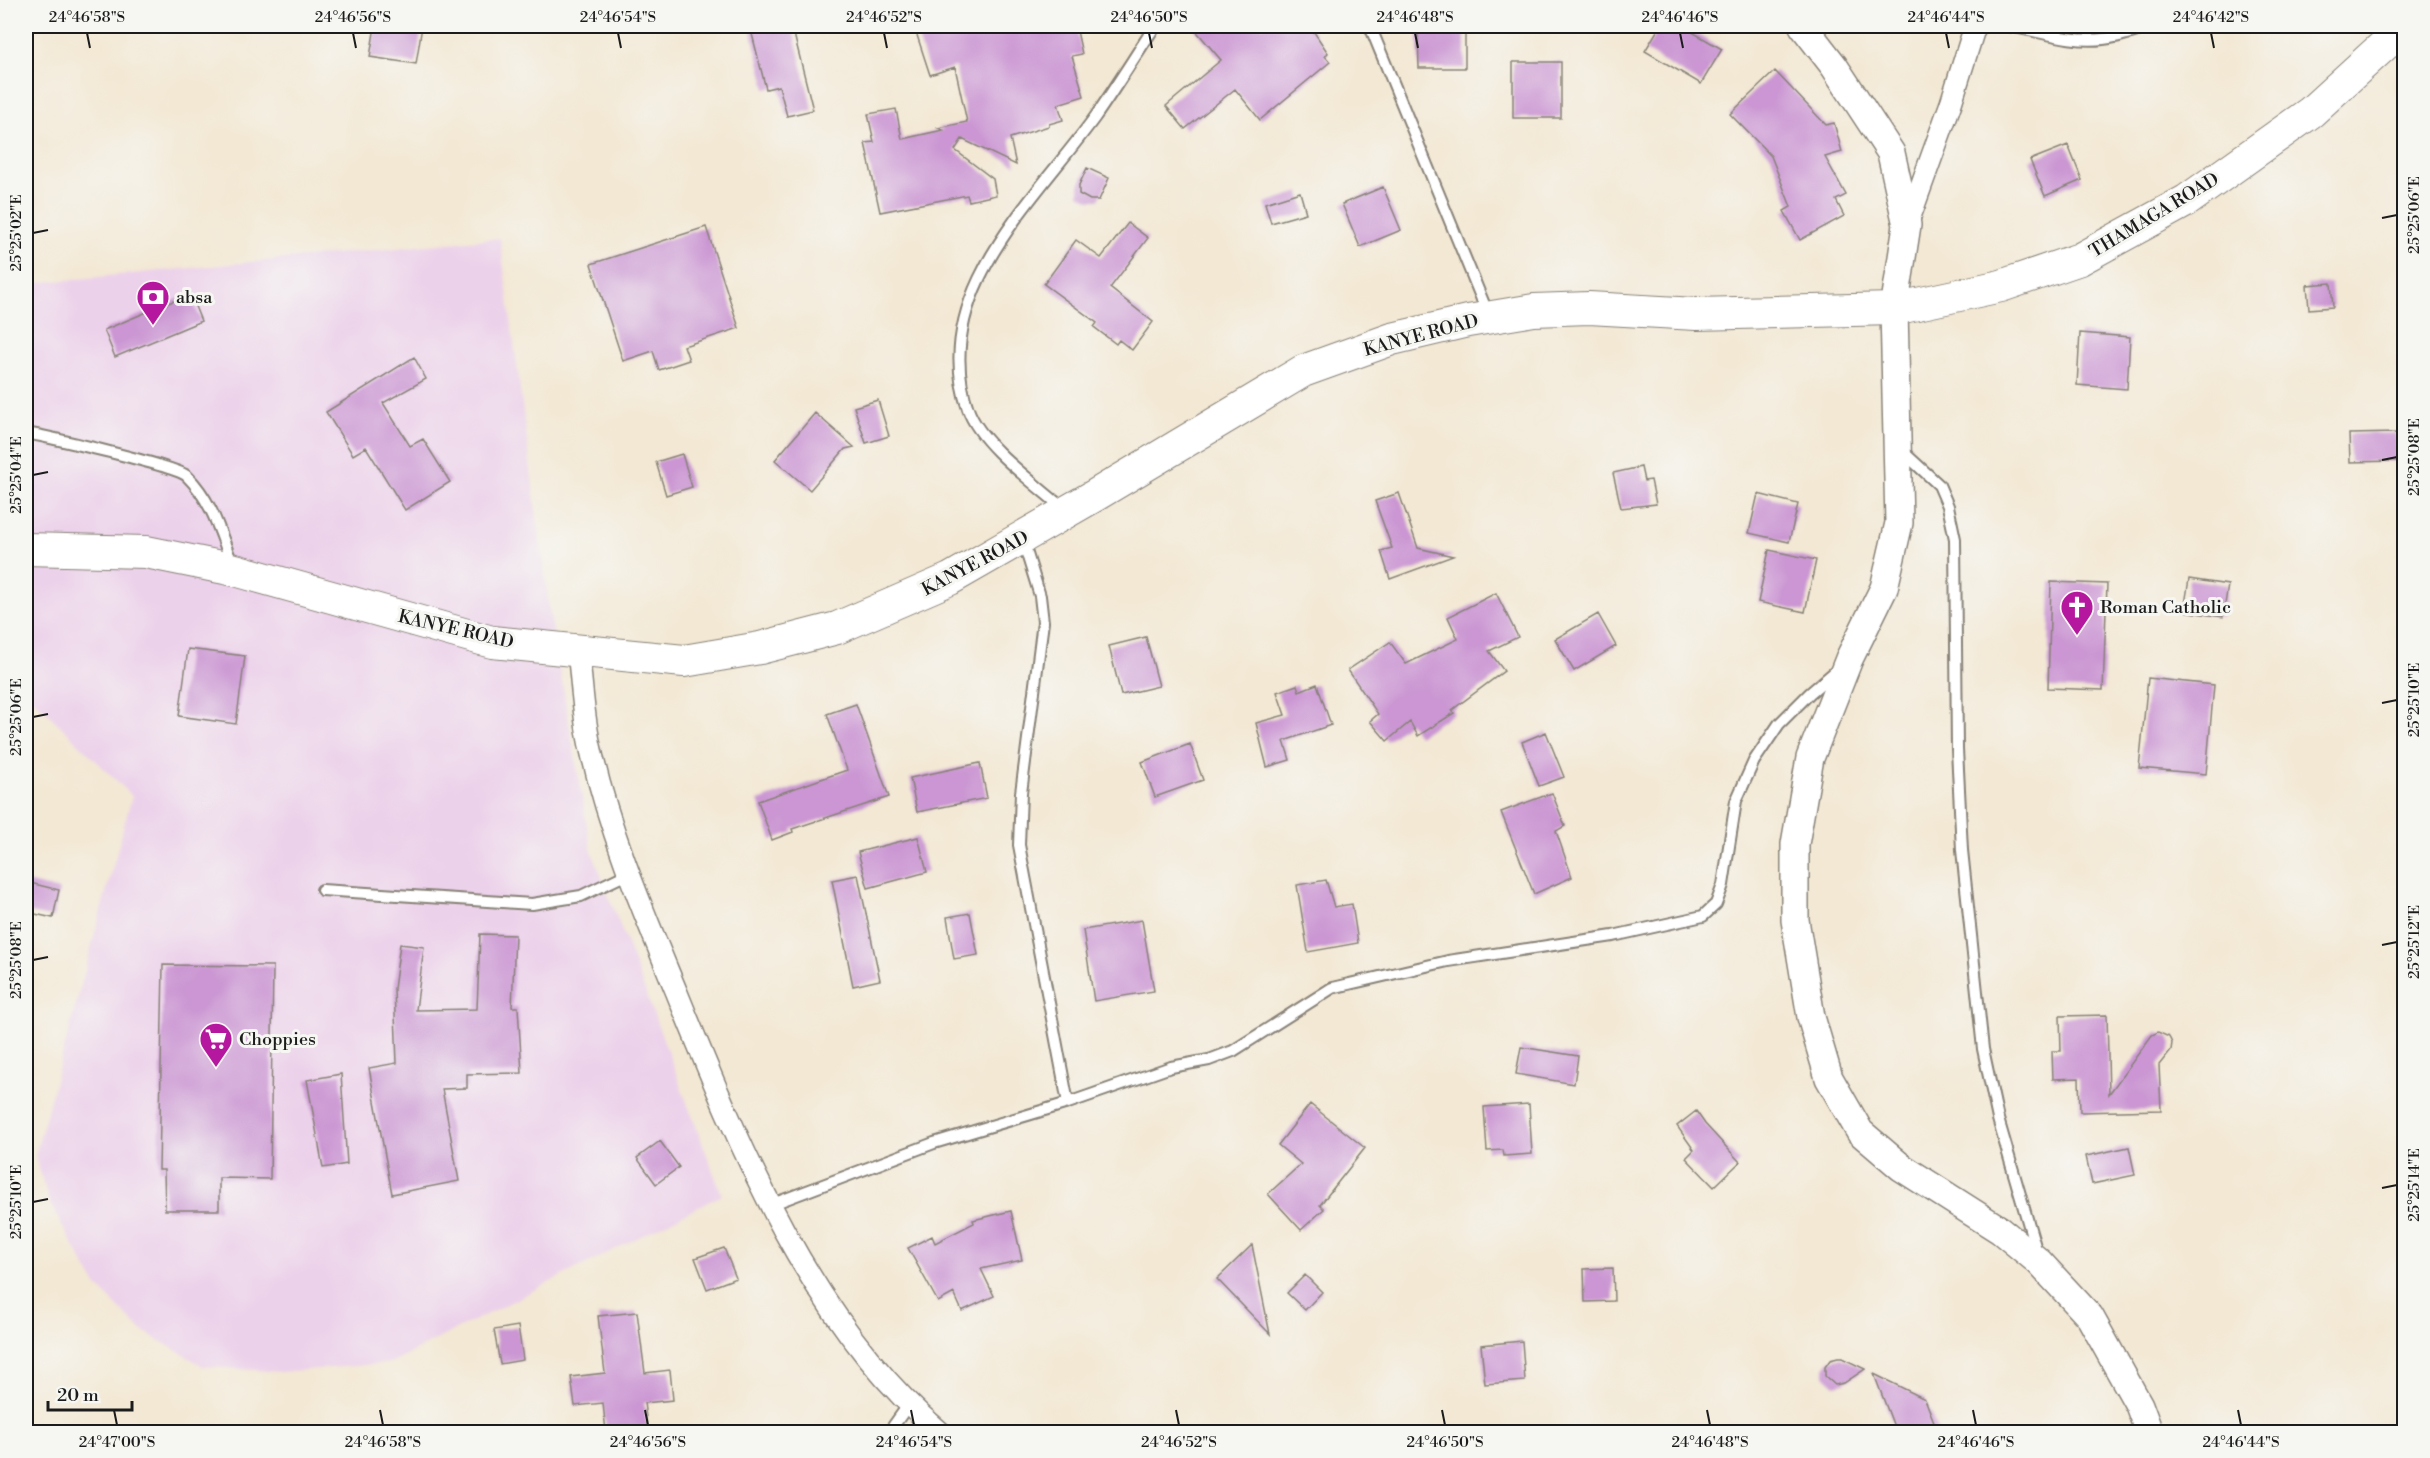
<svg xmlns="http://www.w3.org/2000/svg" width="2430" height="1458" viewBox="0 0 2430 1458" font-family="'Libre Bodoni',serif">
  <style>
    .built { fill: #ecd1ea }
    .building { fill: #cb96d3 }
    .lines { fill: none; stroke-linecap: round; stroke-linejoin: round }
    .service-casing { stroke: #888278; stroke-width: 14 }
    .minor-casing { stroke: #888278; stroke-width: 24 }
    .tertiary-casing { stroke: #888278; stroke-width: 30 }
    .secondary-casing { stroke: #888278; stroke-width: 34 }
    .service { stroke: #fff; stroke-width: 10 }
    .minor { stroke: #fff; stroke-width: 21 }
    .tertiary { stroke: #fff; stroke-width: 27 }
    .secondary { stroke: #fff; stroke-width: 32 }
    .ticks { fill: none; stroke: #1c1c1c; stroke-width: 2 }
    .labels { text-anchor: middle; stroke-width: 6; stroke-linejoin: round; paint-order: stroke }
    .street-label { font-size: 18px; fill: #1c1c1c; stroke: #f6f6f2 }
    .poi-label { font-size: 18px; fill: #1c1c1c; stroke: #f6f6f2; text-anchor: start }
    .neatline { fill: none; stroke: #1c1c1c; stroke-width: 2 }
    .ticks-label { font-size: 15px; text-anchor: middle; fill: #1c1c1c }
  </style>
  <rect width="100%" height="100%" fill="#f6f6f2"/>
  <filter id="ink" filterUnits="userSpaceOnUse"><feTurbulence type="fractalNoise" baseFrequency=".0167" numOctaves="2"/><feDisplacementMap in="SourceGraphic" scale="12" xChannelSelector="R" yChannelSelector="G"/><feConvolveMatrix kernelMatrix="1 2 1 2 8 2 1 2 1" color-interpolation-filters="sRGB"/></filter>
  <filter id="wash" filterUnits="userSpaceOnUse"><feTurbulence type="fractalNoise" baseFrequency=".008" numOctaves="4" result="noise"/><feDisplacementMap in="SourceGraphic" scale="24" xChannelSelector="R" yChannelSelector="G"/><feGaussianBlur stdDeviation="1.35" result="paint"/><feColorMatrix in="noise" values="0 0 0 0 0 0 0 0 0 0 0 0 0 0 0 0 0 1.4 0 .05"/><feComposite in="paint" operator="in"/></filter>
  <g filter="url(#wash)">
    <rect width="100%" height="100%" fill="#f3e8d4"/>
    <path class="built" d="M500,238L549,608L591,849L722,1195L390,1363L281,1372L203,1366L140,1329L96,1285L50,1204L35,1156L132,796L26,692V284Z"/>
    <g id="blocks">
      <path class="building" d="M375,26H422L416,64L370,57Z
        M768,26H792L813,110L787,116L779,86L766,89L751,30Z
        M914,26H1076L1082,54L1072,56L1084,96L1058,104L1063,120L1049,124V126L1010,138L1016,165L962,139L955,150L993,179L996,195L969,201L967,195L880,212L865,143L874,142L868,114L896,109L902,139L943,130L938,128L967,122L955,67L930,75Z
        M1192,26H1310L1328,53L1325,56L1330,62L1260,120L1235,89L1185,129L1166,106L1221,60Z
        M1434,26H1465V68H1419L1418,31L1434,32Z
        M1660,26H1682L1722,49L1701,84L1645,51Z
        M1513,62H1561V118H1513Z
        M1775,71L1826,125L1834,123L1842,152L1825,157L1846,195L1836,200L1844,216L1800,240L1784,211L1791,207L1771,156L1730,114Z
        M2068,145L2082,180L2045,196L2030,160Z
        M1087,168L1109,178L1099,200H1090L1079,194V185Z
        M1383,187L1401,230L1360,247L1342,204Z
        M1300,192L1306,213L1271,223L1265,203Z
        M1128,223L1148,238L1110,288L1153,322L1132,350L1119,340L1116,344L1094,327L1097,323L1044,284L1076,240L1101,258Z
        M706,227L739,328L684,346L689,360L659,370L653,351L623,361L591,264Z
        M2331,283L2333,307L2309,309L2307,285Z
        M190,294L201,321L115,357L104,330Z
        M2080,333L2130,337L2127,389L2077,385Z
        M414,357L426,379L383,403L410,446L423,439L450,482L405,510L366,447L353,455L326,412Z
        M878,400L889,436L866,443L854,407Z
        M815,413L854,447L845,449L810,490L775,460Z
        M2397,433V461L2350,462L2349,434Z
        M682,454L692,487L666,495L656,462Z
        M1641,467L1644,481L1651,480L1656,504L1621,508L1613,473Z
        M1399,493L1418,548L1453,556L1390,579L1381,551L1392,548L1375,501Z
        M1758,494L1798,504L1789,542L1749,533Z
        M1769,550L1816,560L1805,612L1758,602Z
        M2189,579L2228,585L2223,617L2184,611Z
        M2051,582L2107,584L2103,690L2048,688Z
        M1496,593L1518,637L1489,651L1504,671L1452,710L1454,713L1418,736L1410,722L1387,741L1370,721L1378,714L1348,670L1390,642L1406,664L1458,639L1448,617Z
        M1598,614L1616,646L1574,671L1555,639Z
        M1146,637L1159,686L1121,695L1109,646Z
        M188,649L245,656L236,724L179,716Z
        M2148,678L2214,685L2206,774L2139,768Z
        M1317,684L1331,725L1284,741L1290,760L1267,767L1256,723L1285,715L1277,692L1297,685L1299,691Z
        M856,704L889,797L792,829L793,832L772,840L758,801L847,770L827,714Z
        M1546,732L1564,777L1539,786L1522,742Z
        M1190,744L1203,780L1155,797L1142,762Z
        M980,763L987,798L917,812L910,778Z
        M1552,793L1565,826L1556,831L1572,877L1534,894L1501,812Z
        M918,837L927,872L868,888L858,852Z
        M858,875L880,980L853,986L832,880Z
        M1326,880L1334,907L1352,904L1358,943L1308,952L1297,885Z
        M26,882L59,890L53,918L26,912Z
        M970,913L978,955L954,959L947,917Z
        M1142,920L1154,991L1094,1001L1083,930Z
        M480,934L515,935L512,1007H518L522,1073L467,1074V1088L442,1089L459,1181L392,1194L369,1068L397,1063L394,989L400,944L424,947L416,1010L477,1009Z
        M163,965L273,966L270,1179L219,1178V1210H165L164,1170H159Z
        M2107,1015L2109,1094L2152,1035L2158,1032L2169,1037L2172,1043L2171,1050L2159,1065L2161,1110L2080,1112L2079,1078L2053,1079L2052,1051H2061L2060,1016Z
        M1521,1047L1578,1056L1574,1084L1516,1074Z
        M341,1074L347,1164L323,1168L307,1080Z
        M1310,1104L1365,1148L1320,1205L1324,1209L1301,1230L1268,1194L1301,1164L1278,1145Z
        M1529,1104L1532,1154L1504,1156L1503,1150L1487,1151L1484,1107Z
        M1696,1111L1705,1124L1740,1162L1714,1187L1686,1158L1694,1150L1677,1126Z
        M660,1141L679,1167L656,1184L637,1158Z
        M2129,1147L2135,1175L2092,1184L2086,1156Z
        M1011,1211L1022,1260L981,1269L994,1296L962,1311L954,1293L938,1302L908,1248L932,1236L935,1243L974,1223L973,1220Z
        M1252,1245L1270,1334L1217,1279Z
        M724,1248L736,1278L707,1289L695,1258Z
        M1613,1268L1614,1301L1585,1302L1584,1269Z
        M1305,1275L1322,1292L1305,1310L1287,1293Z
        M637,1312L645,1373L670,1370L673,1400L644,1403L648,1432H606L603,1403L575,1406L571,1377L605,1373L598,1316Z
        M518,1326L523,1360L500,1364L494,1330Z
        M1522,1341L1525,1381L1485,1384L1481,1345Z
        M1838,1358H1842L1865,1369L1844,1383L1835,1385L1825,1376V1367L1830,1360Z
        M1874,1374L1925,1399L1938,1432H1896Z"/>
    </g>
  </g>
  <g filter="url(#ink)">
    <use href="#blocks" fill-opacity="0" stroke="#888278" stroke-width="1.5"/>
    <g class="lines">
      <defs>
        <path id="service" d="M1370,26L1488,314
          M2009,26C2039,31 2072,43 2103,39C2121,37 2137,31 2153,26
          M26,433C48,437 176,466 187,476C213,502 220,533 233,566
          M1901,450L1939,485L1948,506L1955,539L1957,749L1962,850L1983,1049L1998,1119L2037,1253
          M1065,510C1036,484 981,446 968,409C928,295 1035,200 1095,117C1116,87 1135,56 1155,26
          M1023,541L1040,596L1043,622L1021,793L1019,845L1068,1103
          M322,890L532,904L581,896L629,873
          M770,1205L934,1143L1068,1103L1171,1067L1209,1060L1233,1051L1332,988L1448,961L1613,936L1703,916L1716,904L1723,885L1736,801L1754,761L1779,724L1810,693L1838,669
          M889,1432L909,1404"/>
        <path id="minor" d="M1907,225L1951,103L1975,26
          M578,651C582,683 583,718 591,750C610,834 644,913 677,993C739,1146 811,1324 940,1432"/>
        <path id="tertiary" d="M1803,26L1834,66L1891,153L1907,225L1894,309L1899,523L1884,588L1849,659L1810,758L1795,844V920L1811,1017L1829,1078L1860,1132L1901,1167L2000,1230L2039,1262L2090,1317L2139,1405L2149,1432"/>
        <path id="secondary" d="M26,549L146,552L235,570L492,642L684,661L760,648L837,628L950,579L1094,496L1303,371L1392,339L1468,321L1534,310L1589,308L1696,314L1894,309L2001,286L2080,259L2186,201L2311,112L2404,27"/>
      </defs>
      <use href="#service" class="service-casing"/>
      <use href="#minor" class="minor-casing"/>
      <use href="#tertiary" class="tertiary-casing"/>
      <use href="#secondary" class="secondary-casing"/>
      <use href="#service" class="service"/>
      <use href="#minor" class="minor"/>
      <use href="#tertiary" class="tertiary"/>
      <use href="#secondary" class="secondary"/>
    </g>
  </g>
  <path class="ticks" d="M87,33L90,48M353,33L356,48M618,33L621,48M884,33L887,48M1149,33L1152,48M1415,33L1418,48M1680,33L1683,48M1946,33L1949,48M2211,33L2214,48M2382,218L2397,215M33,233L48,230M2382,460L2397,457M33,475L48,472M2382,703L2397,700M33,717L48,714M2382,945L2397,942M33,960L48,957M2382,1188L2397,1185M33,1202L48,1199M114,1410L117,1425M380,1410L383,1425M645,1410L648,1425M911,1410L914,1425M1176,1410L1179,1425M1442,1410L1445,1425M1707,1410L1710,1425M1973,1410L1976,1425M2238,1410L2241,1425"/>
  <defs>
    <symbol id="bank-pin" viewBox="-11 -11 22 30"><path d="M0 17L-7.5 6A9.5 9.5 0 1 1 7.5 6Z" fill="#b5179e" stroke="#f6f6f2"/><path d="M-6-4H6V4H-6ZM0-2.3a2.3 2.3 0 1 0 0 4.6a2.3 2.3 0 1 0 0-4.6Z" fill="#fff"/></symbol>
    <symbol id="church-pin" viewBox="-11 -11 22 30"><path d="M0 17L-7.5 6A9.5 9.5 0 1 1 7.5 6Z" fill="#b5179e" stroke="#f6f6f2"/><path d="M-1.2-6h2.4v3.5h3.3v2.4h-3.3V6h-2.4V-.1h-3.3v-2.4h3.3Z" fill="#fff"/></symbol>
    <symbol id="supermarket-pin" viewBox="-11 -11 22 30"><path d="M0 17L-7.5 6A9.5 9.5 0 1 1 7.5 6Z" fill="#b5179e" stroke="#f6f6f2"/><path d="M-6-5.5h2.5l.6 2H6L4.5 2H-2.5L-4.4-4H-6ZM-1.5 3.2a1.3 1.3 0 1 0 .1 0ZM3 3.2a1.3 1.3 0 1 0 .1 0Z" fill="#fff"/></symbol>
  </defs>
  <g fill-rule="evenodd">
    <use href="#bank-pin" x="134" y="278" width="38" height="52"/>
    <use href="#church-pin" x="2058" y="588" width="38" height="52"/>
    <use href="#supermarket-pin" x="197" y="1020" width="38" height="52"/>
  </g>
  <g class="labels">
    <g class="street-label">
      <text transform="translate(2154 215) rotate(-31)" y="6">THAMAGA ROAD</text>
      <text transform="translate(1421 335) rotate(-15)" y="6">KANYE ROAD</text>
      <text transform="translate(975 563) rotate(-28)" y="6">KANYE ROAD</text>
      <text transform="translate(456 629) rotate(13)" y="6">KANYE ROAD</text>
    </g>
    <g class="poi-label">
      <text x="176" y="303">absa</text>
      <text x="2100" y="613">Roman Catholic</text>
      <text x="239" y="1045">Choppies</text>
    </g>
  </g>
  <rect width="2430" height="1458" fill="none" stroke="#f6f6f2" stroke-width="66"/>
  <path d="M48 1401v9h84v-9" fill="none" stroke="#1c1c1c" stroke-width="3"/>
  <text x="57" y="1401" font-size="18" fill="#1c1c1c" stroke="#f6f6f2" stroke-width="4.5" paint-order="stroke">20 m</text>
  <rect x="33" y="33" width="2364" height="1392" class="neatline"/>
  <g class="ticks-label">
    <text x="87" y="22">24°46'58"S</text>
    <text x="353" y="22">24°46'56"S</text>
    <text x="618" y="22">24°46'54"S</text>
    <text x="884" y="22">24°46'52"S</text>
    <text x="1149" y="22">24°46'50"S</text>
    <text x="1415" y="22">24°46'48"S</text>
    <text x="1680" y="22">24°46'46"S</text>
    <text x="1946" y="22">24°46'44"S</text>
    <text x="2211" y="22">24°46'42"S</text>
    <text transform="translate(2414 215) rotate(-90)" y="5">25°25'06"E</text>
    <text transform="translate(16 233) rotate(-90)" y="5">25°25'02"E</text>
    <text transform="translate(2414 457) rotate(-90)" y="5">25°25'08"E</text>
    <text transform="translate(16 475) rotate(-90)" y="5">25°25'04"E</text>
    <text transform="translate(2414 700) rotate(-90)" y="5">25°25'10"E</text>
    <text transform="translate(16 717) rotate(-90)" y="5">25°25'06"E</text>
    <text transform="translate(2414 942) rotate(-90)" y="5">25°25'12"E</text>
    <text transform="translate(16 960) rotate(-90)" y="5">25°25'08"E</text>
    <text transform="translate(2414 1185) rotate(-90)" y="5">25°25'14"E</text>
    <text transform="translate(16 1202) rotate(-90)" y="5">25°25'10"E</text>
    <text x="117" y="1447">24°47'00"S</text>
    <text x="383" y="1447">24°46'58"S</text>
    <text x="648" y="1447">24°46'56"S</text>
    <text x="914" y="1447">24°46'54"S</text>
    <text x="1179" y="1447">24°46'52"S</text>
    <text x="1445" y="1447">24°46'50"S</text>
    <text x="1710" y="1447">24°46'48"S</text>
    <text x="1976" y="1447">24°46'46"S</text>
    <text x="2241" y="1447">24°46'44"S</text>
  </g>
</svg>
